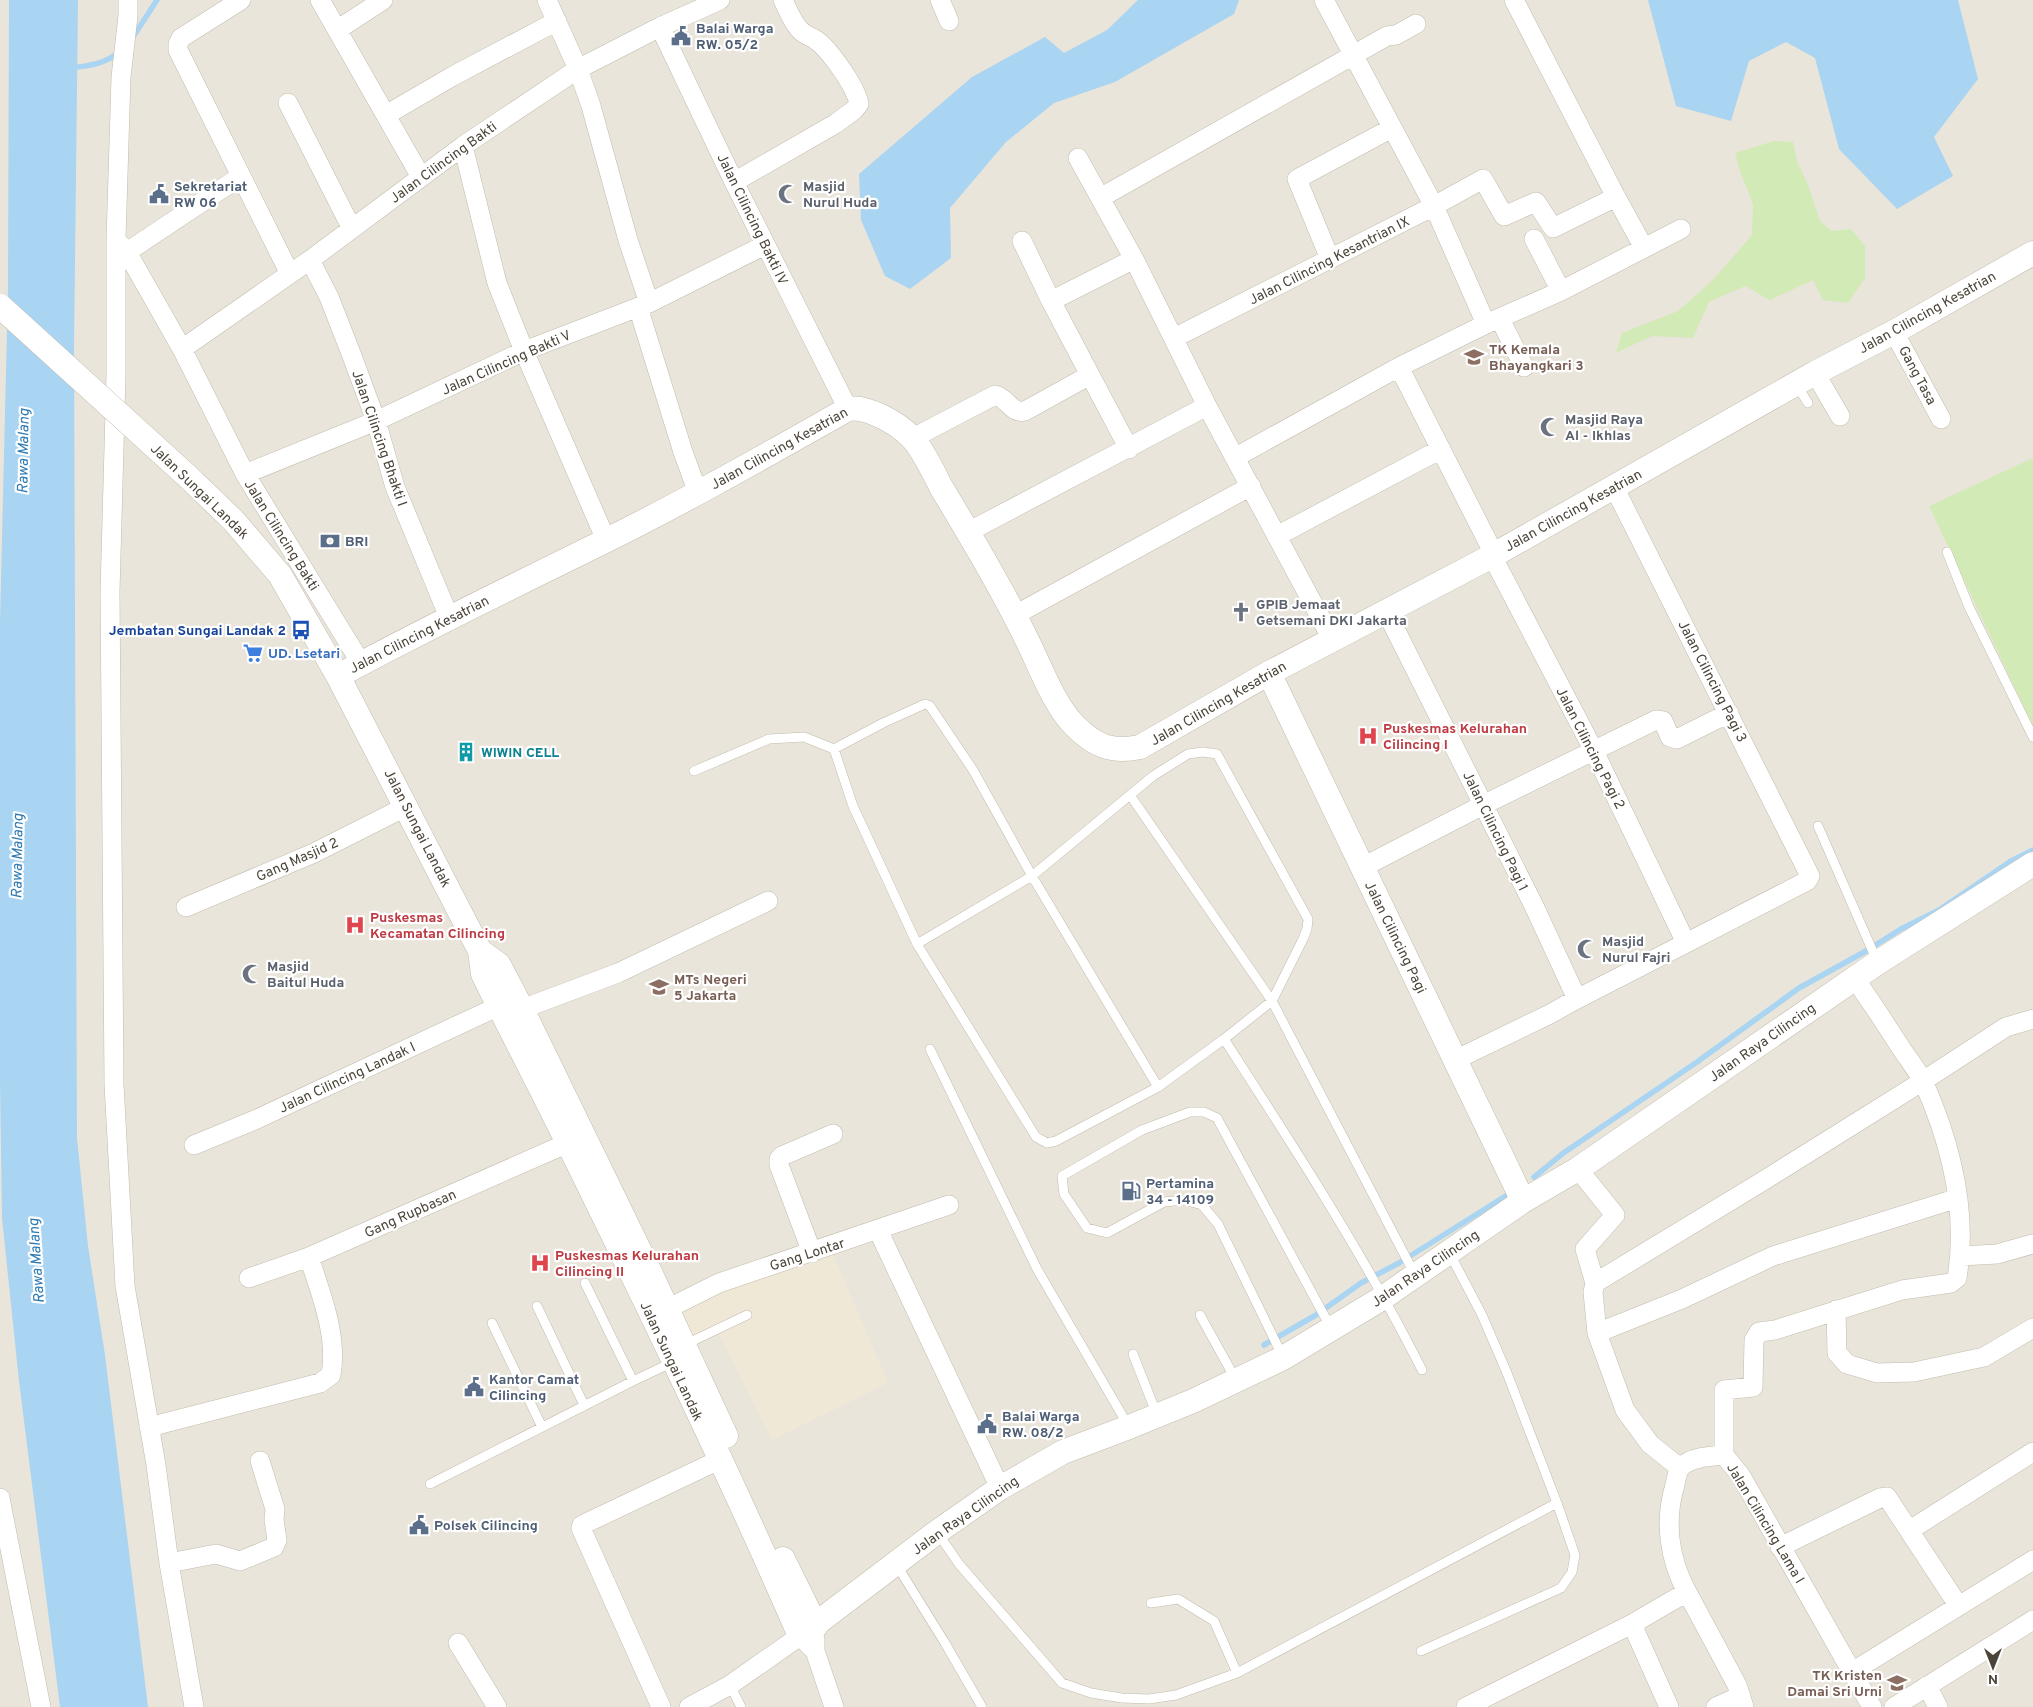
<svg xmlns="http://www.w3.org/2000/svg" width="2033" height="1707" viewBox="0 0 2033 1707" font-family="Overpass,sans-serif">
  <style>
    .residential { fill: #eae5da }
    .education { fill: #efe8d6 }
    .green { fill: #d2eab5 }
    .water { fill: #a9d4f2 }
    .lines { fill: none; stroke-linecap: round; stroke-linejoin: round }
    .stream { stroke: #a9d4f2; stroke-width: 5.5 }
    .service-casing { stroke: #c2bbae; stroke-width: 10 }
    .minor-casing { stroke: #c2bbae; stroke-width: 20 }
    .tertiary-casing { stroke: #c2bbae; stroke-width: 25 }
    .service { stroke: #fff; stroke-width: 9 }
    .minor { stroke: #fff; stroke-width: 19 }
    .tertiary { stroke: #fff; stroke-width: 24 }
    .tertiary-bridge-casing { stroke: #c2bbae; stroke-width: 25; stroke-linecap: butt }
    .tertiary-bridge { stroke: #fff; stroke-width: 24 }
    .labels { text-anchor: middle; stroke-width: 4.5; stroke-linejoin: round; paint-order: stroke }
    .service-label { font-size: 14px; font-weight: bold; fill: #4e5e75; stroke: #fff; text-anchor: start }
    .street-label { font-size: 14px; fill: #4b4439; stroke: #fff }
    .worship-label { font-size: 14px; font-weight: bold; fill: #5b616d; stroke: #fff; text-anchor: start }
    .education-label { font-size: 14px; font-weight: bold; fill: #785e54; stroke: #fff; text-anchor: start }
    .transit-label { font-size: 14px; font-weight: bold; fill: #164399; stroke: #fff; text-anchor: end }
    .shop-label { font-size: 14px; font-weight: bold; fill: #366cbe; stroke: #fff; text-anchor: start }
    .health-label { font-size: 14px; font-weight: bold; fill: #be3a42; stroke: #fff; text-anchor: start }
    .culture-label { font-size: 14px; font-weight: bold; fill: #0d838f; stroke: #fff; text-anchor: start }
    .water-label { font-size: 15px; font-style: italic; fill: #2e7ab2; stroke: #fff }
  </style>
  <rect width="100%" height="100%" fill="#f6f3ec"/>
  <path class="residential" d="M0,0H2033V1707H0Z"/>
  <path class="education" d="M831,1250L888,1383L772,1440L717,1330L686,1343L671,1311Z"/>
  <path class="green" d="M1774,141L1793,142L1797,161L1808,185L1820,221L1832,231L1851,229L1865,246V278L1848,303L1823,300L1813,280L1770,300L1745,286L1709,302L1693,338L1652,336L1616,353L1622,333L1678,311L1713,280L1752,235L1753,204L1740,171L1735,153Z
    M2033,458V726L1929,506Z"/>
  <path class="water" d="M9,0H78L74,349L77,1138L88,1246L105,1355L148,1707H60L19,1381L2,1218L0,1078V623L8,288Z
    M1138,0H1239L1234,14L1115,82L1054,103L1006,142L950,208L951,258L910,289L885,276L861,220L859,174L972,77L1045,37L1064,53L1107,30Z
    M1648,0H1958L1978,79L1934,137L1953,176L1897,209L1839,149L1815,58L1786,42L1749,61L1731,121L1676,106Z"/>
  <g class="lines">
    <path class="stream" d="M131,40L157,0
      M70,68C87,66 106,64 119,52
      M1534,1177L1562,1154L1697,1062L1799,988L1866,951L1901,929L1939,910L2011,861L2033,850
      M1264,1345L1316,1315L1361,1283L1399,1263L1512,1192"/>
    <defs>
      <path id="service" d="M1796,384L1808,403
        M1947,552L1969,607L2033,737
        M694,771L769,739L804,737L834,749
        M1130,795L1272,1001L1415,1275
        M1818,826L1877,961
        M917,944L1032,876L1153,776L1188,754L1203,752L1217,754L1308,919L1307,929L1303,939L1272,1001L1224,1039L1158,1087L1056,1141L1047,1143L1036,1137L917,944L853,806L834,749L883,723L925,704L930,706L973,770L1032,876L1158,1087
        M1224,1039C1294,1147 1364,1255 1422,1370
        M930,1049L1037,1269L1129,1427
        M585,1283L633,1381
        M537,1306L584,1405
        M1200,1315L1236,1380
        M492,1323L542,1427
        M684,1345L747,1315
        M1133,1354L1157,1415
        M1283,1357L1218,1224L1202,1205L1184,1200L1164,1202L1107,1233L1087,1228L1064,1194L1062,1176L1142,1130L1190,1112H1204L1217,1118L1331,1328
        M430,1484L633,1381L673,1362
        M937,1532L959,1564L1062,1683L1091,1693L1122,1698L1149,1699L1176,1695L1237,1673L1557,1503
        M896,1564L945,1643L982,1707
        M1151,1603L1178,1599L1214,1621L1237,1673
        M1421,1651L1561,1588L1572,1572L1575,1555L1557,1503L1507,1373L1482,1315L1450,1254
        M730,1685L741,1707"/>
      <path id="minor" d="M128,0V16L121,77L116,240V375L110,592L114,1084L125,1286L156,1465L169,1563L194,1707
        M241,0L181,38L178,44V50L290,274
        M320,0L421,177
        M547,0L578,69L591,106L628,240L649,303
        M940,0L949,21
        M1324,0L1434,206L1486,324
        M1514,0L1616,197L1644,248
        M660,27L734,182L848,409
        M337,30L383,0
        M288,103L352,229
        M386,115L453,76L557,21
        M463,146L497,283L524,351L606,540
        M1078,158L1134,259L1207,406L1332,639
        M734,182L835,124L854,110L859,104C856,87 830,50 816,40C811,36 805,36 800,30C792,22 788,10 783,0
        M1100,198L1387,36L1396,35L1416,24
        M1534,239L1561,291
        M116,240L127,252L182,349L245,474L361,663
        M1022,241L1051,301L1129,449
        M127,252L241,176
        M1330,259L1297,179L1392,128
        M310,260L329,297L352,356L376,421L395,487L449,617
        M1051,301L1134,259
        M638,307L683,452L698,493
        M1500,319L1524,367
        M1894,332L1941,419
        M1174,338L1434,206L1483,179L1504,216L1536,202L1553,228L1616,197
        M182,349L310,260L463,146L578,69L660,27L720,0
        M1399,367L1494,554
        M1815,373L1840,416
        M913,438L995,395C1008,398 1011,414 1025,411L1090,375
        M1236,457L1399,367L1486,324L1561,291L1681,229
        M245,474L376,421L524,351L649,303L765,245
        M968,532L1207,406
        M1277,536L1441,449
        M1492,556L1594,751L1686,943
        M1386,611L1534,906L1577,999
        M1015,615L1251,486
        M1363,867L1483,805L1656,720L1663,721L1670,737L1677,739L1729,713
        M186,907L314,853L407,806
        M522,1009L618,973L768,901
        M1455,1060L1550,1014L1577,999L1807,881L1810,876L1614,487
        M194,1145L257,1119L499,1006
        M1578,1169L1615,1215L1585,1249L1595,1283L1593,1292L1597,1333L1625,1410L1650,1444L1680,1468
        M878,1230L1000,1488
        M812,1253L779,1165V1159L782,1156L833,1134
        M1961,1256L1997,1254L2033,1244
        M249,1278L309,1257L568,1143
        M1595,1283L1763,1181L1923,1081L2006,1027L2033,1019
        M667,1309L719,1283L949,1205
        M1836,1310L1837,1353L1847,1364L1877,1373L1914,1372L1984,1357L2033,1328
        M1597,1333L1682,1299L1773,1256L1958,1198
        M149,1427L320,1383L331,1375C338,1336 321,1294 309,1257
        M1724,1455V1390L1753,1387L1754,1340L1759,1332L1775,1330L1902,1290L1951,1283L1957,1278C1968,1211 1951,1144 1924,1083C1918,1071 1908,1059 1901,1048C1886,1025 1871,1001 1854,978
        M0,1498L41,1707
        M1910,1530L2033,1452
        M1780,1547L1880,1498L1887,1497L1958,1605
        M169,1563L216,1554L240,1561L274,1547L277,1540L274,1520L275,1509L260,1461
        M1687,1592L1737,1685L1744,1707
        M1632,1624L1669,1707
        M815,1639V1651L834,1707
        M458,1643L497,1707
        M1852,1672L1872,1707
        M1927,1686L1938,1707
        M661,1707L581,1528L582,1525L719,1460
        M689,1707L730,1685L800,1636L815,1651
        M1466,1707L1632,1624L1687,1592C1669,1559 1664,1521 1675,1485C1676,1480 1677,1471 1681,1467C1691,1457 1711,1456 1724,1455L1741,1476L1852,1672L2033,1560
        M1716,1707L1741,1696
        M1894,1707L2033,1620"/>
      <path id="tertiary" d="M280,575L338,676L480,951L483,974C511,1031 540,1086 568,1143C648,1306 728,1470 800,1636L937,1532L1000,1488L1063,1452L1129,1427L1193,1401L1283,1358L1384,1297L1523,1201L1578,1169L1877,963L2033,864
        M1269,673L1523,1201
        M338,676C426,628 516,585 605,541C688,500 768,454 848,409C867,405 899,424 912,438C922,448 934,473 941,487C971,537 1001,587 1027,640C1040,666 1054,705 1075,726C1095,746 1112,753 1140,747L1269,673L1492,556L1815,373L1894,332L2033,253
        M480,951L499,965L522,1009L649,1270L726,1436
        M783,1559L816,1626"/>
    </defs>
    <use href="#service" class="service-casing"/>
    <use href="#minor" class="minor-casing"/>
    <use href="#tertiary" class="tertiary-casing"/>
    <use href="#service" class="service"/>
    <use href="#minor" class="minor"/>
    <use href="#tertiary" class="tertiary"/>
    <defs>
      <path id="tertiary-bridge" d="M0,306L185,474L233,520L280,575"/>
    </defs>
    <use href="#tertiary-bridge" class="tertiary-bridge-casing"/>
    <use href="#tertiary-bridge" class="tertiary-bridge"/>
  </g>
  <defs>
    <symbol id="civic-bare" viewBox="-9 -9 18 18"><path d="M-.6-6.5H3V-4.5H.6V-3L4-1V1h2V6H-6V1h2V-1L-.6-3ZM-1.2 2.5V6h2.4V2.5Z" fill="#5c6f8a" stroke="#fff" stroke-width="2.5" paint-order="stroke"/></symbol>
    <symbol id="mosque-bare" viewBox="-9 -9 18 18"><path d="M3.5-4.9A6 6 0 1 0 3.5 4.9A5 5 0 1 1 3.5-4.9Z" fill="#6b7280" stroke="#fff" stroke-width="2.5" paint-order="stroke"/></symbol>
    <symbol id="school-bare" viewBox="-9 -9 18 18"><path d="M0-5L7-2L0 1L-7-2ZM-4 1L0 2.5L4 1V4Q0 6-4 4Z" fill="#8d6e63" stroke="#fff" stroke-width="2.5" paint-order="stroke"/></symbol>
    <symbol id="bank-bare" viewBox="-9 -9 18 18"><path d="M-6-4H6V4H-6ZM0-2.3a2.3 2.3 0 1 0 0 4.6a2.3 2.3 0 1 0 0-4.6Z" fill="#5c6f8a" stroke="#fff" stroke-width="2.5" paint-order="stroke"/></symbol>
    <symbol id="church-bare" viewBox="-9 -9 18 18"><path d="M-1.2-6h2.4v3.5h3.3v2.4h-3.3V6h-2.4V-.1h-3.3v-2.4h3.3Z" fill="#6b7280" stroke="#fff" stroke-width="2.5" paint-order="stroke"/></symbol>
    <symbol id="bus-bare" viewBox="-9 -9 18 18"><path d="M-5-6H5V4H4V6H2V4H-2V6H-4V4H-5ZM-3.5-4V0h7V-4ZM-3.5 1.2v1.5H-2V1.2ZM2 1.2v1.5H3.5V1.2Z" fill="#1a4fb4" stroke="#fff" stroke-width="2.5" paint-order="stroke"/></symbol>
    <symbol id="supermarket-bare" viewBox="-9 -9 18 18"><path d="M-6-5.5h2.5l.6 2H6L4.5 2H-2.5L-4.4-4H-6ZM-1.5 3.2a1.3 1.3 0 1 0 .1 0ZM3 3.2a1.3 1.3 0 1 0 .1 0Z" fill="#3f7fe0" stroke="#fff" stroke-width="2.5" paint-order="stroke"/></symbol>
    <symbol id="hospital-bare" viewBox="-9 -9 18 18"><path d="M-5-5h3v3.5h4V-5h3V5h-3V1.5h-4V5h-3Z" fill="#e0444e" stroke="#fff" stroke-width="2.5" paint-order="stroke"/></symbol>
    <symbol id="building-bare" viewBox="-9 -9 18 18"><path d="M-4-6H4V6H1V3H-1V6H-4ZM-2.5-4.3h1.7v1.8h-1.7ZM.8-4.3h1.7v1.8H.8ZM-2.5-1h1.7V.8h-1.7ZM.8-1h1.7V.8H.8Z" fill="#0f9aa8" stroke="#fff" stroke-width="2.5" paint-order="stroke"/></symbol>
    <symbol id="fuel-bare" viewBox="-9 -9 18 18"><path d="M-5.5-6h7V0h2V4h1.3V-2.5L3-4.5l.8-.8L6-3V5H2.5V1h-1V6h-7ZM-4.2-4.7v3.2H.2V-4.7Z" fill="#5c6f8a" stroke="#fff" stroke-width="2.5" paint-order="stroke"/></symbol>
  </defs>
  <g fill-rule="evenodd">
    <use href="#civic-bare" x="667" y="22" width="28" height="28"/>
    <use href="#civic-bare" x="145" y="180" width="28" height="28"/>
    <use href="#mosque-bare" x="774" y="180" width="28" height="28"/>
    <use href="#school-bare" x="1460" y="343" width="28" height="28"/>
    <use href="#mosque-bare" x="1536" y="413" width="28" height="28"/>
    <use href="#bank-bare" x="316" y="527" width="28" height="28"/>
    <use href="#church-bare" x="1227" y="598" width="28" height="28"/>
    <use href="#bus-bare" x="287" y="616" width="28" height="28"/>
    <use href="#supermarket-bare" x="239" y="639" width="28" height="28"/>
    <use href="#hospital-bare" x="1354" y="722" width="28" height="28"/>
    <use href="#building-bare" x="452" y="738" width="28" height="28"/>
    <use href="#hospital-bare" x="341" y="911" width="28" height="28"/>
    <use href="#mosque-bare" x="1573" y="935" width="28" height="28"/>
    <use href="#mosque-bare" x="238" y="960" width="28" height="28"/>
    <use href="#school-bare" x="645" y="973" width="28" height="28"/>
    <use href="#fuel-bare" x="1117" y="1177" width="28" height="28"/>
    <use href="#hospital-bare" x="526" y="1249" width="28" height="28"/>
    <use href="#civic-bare" x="460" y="1373" width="28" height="28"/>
    <use href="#civic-bare" x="973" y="1410" width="28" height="28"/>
    <use href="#civic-bare" x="405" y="1511" width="28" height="28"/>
    <use href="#school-bare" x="1883" y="1669" width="28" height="28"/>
  </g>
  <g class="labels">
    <g class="service-label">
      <text x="696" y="33">Balai Warga<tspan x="696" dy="16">RW. 05/2</tspan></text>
      <text x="174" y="191">Sekretariat<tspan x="174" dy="16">RW 06</tspan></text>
      <text x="345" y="546">BRI</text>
      <text x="1146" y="1188">Pertamina<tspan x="1146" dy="16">34 - 14109</tspan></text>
      <text x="489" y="1384">Kantor Camat<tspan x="489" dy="16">Cilincing</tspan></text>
      <text x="1002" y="1421">Balai Warga<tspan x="1002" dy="16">RW. 08/2</tspan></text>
      <text x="434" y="1530">Polsek Cilincing</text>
    </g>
    <g class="street-label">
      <text transform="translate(443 162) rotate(-36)" y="5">Jalan Cilincing Bakti</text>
      <text transform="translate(753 219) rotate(64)" y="5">Jalan Cilincing Bakti IV</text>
      <text transform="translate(1329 260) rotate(-27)" y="5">Jalan Cilincing Kesantrian IX</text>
      <text transform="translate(1927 312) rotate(-29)" y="5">Jalan Cilincing Kesatrian</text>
      <text transform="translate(506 362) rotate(-24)" y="5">Jalan Cilincing Bakti V</text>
      <text transform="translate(1918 375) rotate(62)" y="5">Gang Tasa</text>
      <text transform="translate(380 438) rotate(71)" y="5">Jalan Cilincing Bhakti I</text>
      <text transform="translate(779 448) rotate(-29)" y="5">Jalan Cilincing Kesatrian</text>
      <text transform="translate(200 491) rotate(44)" y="5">Jalan Sungai Landak</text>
      <text transform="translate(1573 510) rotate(-29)" y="5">Jalan Cilincing Kesatrian</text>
      <text transform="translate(282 535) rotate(58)" y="5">Jalan Cilincing Bakti</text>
      <text transform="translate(419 634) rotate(-27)" y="5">Jalan Cilincing Kesatrian</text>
      <text transform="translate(1713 681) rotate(63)" y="5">Jalan Cilincing Pagi 3</text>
      <text transform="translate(1218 703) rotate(-30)" y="5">Jalan Cilincing Kesatrian</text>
      <text transform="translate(1591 748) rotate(63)" y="5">Jalan Cilincing Pagi 2</text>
      <text transform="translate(418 828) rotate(63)" y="5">Jalan Sungai Landak</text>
      <text transform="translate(1496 831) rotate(64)" y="5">Jalan Cilincing Pagi 1</text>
      <text transform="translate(297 859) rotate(-24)" y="5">Gang Masjid 2</text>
      <text transform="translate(1396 937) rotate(64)" y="5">Jalan Cilincing Pagi</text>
      <text transform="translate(1762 1042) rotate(-35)" y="5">Jalan Raya Cilincing</text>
      <text transform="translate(347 1077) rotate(-25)" y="5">Jalan Cilincing Landak I</text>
      <text transform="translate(410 1213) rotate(-24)" y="5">Gang Rupbasan</text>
      <text transform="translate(807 1254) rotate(-18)" y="5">Gang Lontar</text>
      <text transform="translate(1425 1268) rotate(-34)" y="5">Jalan Raya Cilincing</text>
      <text transform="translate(672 1361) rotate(65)" y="5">Jalan Sungai Landak</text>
      <text transform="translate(965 1515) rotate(-35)" y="5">Jalan Raya Cilincing</text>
      <text transform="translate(1766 1523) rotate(59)" y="5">Jalan Cilincing Lama I</text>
    </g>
    <g class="worship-label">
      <text x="803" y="191">Masjid<tspan x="803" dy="16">Nurul Huda</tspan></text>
      <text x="1565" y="424">Masjid Raya<tspan x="1565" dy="16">Al - Ikhlas</tspan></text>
      <text x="1256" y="609">GPIB Jemaat<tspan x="1256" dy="16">Getsemani DKI Jakarta</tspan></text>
      <text x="1602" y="946">Masjid<tspan x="1602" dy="16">Nurul Fajri</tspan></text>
      <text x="267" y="971">Masjid<tspan x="267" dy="16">Baitul Huda</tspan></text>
    </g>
    <g class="education-label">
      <text x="1489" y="354">TK Kemala<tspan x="1489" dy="16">Bhayangkari 3</tspan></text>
      <text x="674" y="984">MTs Negeri<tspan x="674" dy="16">5 Jakarta</tspan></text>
      <text x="1882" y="1680" text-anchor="end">TK Kristen<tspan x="1882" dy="16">Damai Sri Urni</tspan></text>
    </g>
    <g class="transit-label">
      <text x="286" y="635">Jembatan Sungai Landak 2</text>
    </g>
    <g class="shop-label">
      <text x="268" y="658">UD. Lsetari</text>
    </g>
    <g class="health-label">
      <text x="1383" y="733">Puskesmas Kelurahan<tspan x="1383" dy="16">Cilincing I</tspan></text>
      <text x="370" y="922">Puskesmas<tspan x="370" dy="16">Kecamatan Cilincing</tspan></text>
      <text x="555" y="1260">Puskesmas Kelurahan<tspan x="555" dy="16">Cilincing II</tspan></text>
    </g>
    <g class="culture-label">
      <text x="481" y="757">WIWIN CELL</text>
    </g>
    <g class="water-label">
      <text transform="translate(23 451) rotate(-89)" y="5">Rawa Malang</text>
      <text transform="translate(17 856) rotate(-89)" y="5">Rawa Malang</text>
      <text transform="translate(36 1261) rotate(-94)" y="5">Rawa Malang</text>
    </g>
  </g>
  <g transform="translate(1993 1667) rotate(180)" stroke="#ffffff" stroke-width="4" paint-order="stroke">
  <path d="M0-4L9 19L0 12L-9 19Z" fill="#4b4439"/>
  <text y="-8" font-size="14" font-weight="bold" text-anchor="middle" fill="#4b4439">N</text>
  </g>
</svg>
